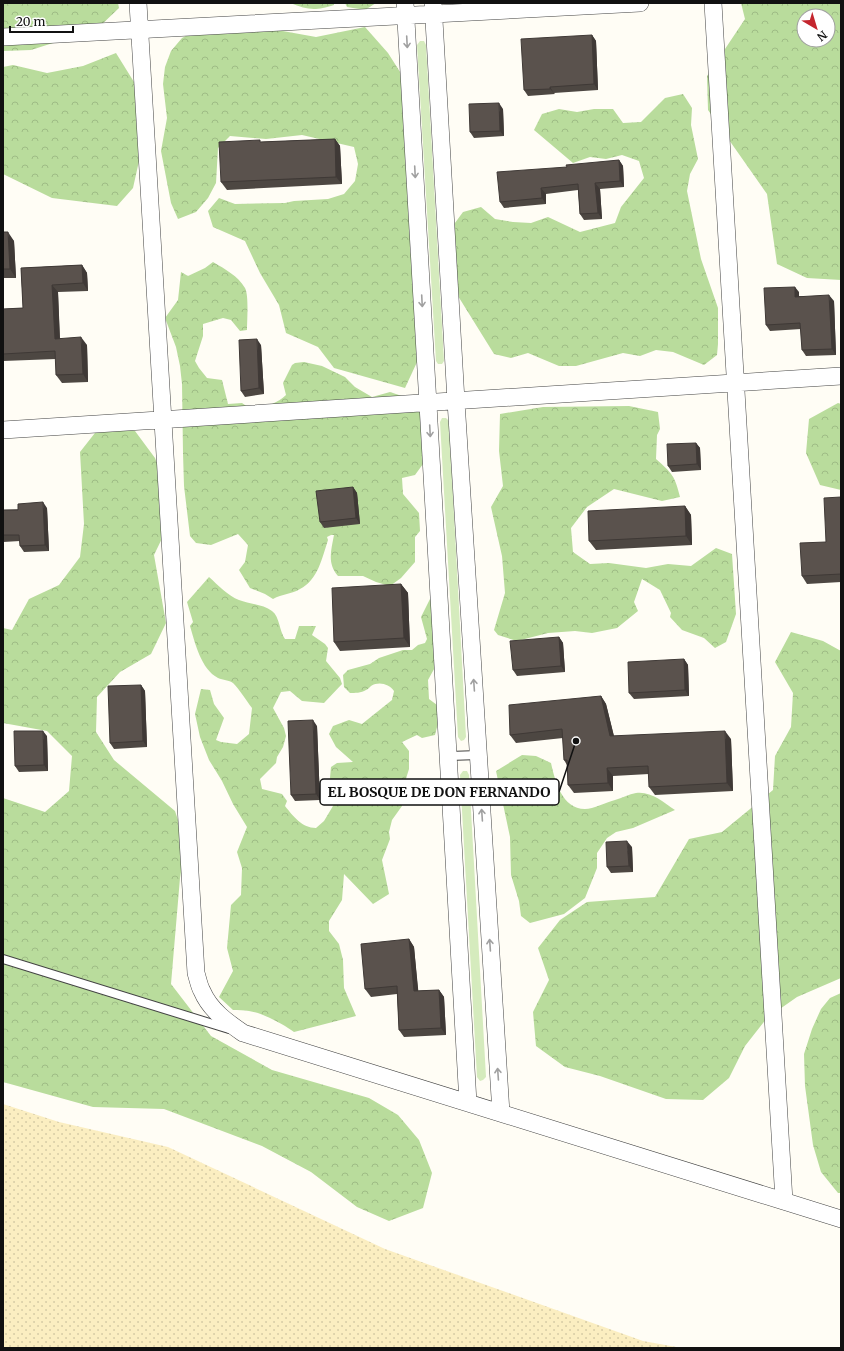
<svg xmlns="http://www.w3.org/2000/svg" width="844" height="1351" viewBox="0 0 844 1351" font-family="Merriweather,serif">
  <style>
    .green { fill: #d5ebbd }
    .forest { fill: url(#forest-crowns); fill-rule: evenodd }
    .sand { fill: url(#sand-dots) }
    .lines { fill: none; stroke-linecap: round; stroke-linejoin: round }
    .service-casing { stroke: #444; stroke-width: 10 }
    .minor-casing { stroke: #444; stroke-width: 18 }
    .service { stroke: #fff; stroke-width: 8 }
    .minor { stroke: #fff; stroke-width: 17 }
    .wall { fill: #4d4742 }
    .shaded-wall { fill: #3f3936 }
    .building { fill: #5a524d; stroke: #3f3936 }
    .oneway { stroke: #a0a0a0 }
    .leader { fill: none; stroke: #111; stroke-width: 1.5 }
    .callout-dot { fill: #111; stroke: #fff; stroke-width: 1.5 }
    .callout { fill: #fff; stroke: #111; stroke-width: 1.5 }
    .callout-label { font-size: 14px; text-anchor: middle; font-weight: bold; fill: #111 }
  </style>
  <defs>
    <pattern id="forest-crowns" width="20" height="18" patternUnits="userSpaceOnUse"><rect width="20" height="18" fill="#b9dc9c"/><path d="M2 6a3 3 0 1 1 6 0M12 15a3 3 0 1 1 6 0" fill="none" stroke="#9ebc85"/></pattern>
    <pattern id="sand-dots" width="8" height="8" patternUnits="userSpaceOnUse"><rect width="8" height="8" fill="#fbeec1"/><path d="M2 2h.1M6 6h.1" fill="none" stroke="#d6cba5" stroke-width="1.8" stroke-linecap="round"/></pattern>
  </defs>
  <rect width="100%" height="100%" fill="#fffdf5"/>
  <path class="green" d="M420,41H424L426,45L444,361L442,364H438L436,361L417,45Z
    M442,418H446L449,421L466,737L464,740L461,741L458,737L440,422Z
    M463,771H467L469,775L486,1077L483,1080L480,1081L477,1077L460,775Z"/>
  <path class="forest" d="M3,3H118L119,8L97,29L31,50L3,51Z
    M290,3H334V5C315,11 308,10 290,3Z
    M345,3H376L365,10L347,7Z
    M741,3H841V280L807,278L777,264L767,194L708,110L707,76L745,19ZM804,16H828V40H804Z
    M365,27L388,53L402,75L410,126V251L415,268L424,347L405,388L334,368L318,347L286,333L279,305L260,273L245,241L213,227L208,211L219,198L235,204L285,203L294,201L328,199L344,194L355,181L358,164L354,147L302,135L266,139L230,136L218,148L216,183L208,198L196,212L178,219L171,203L161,151L167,118L163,84L165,67L171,51L182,38L197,30L266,28L316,37Z
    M116,53L134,82L141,152L133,188L117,206L52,198L3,174V67L13,65L47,73L83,66Z
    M683,94L692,108L691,125L698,159L690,174L687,191L701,259L718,308V344L717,355L704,365L673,352L656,350L640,356L623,353L576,366H559L528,353L511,358L494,354L458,296L451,262L452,227L463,212L481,207L495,219L513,222L531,223L548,217L580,232L615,223L621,207L644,178L639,161L622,155L606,159L590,157L573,163L534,130L542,114L559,109L577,112L594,109H613L623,123L641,122L665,98Z
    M213,262C225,269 238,276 245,288C249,295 247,321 247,330L240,331L231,320L223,318L203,324V336L195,361L199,368L207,378L222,380L228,404L242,403L255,412C266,406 278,403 286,395L283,383L292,365L295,363L304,362L322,366L345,377L355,387L372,397L390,392L426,404L423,464L415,475L402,478L403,494L419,513L420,531L415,537V562L401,578L390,586L376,582L363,576H338C327,563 331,551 334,535H331L327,537L328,540C322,558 318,580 300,589C292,594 282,594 273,599L265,594L250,588L239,570L245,562L248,545L238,534L211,545L196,543L190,536L184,486L183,453L182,384L180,366L176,347L165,318L178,300L181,272L188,276L205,268Z
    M838,403L841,404V490L820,485L806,453L809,419Z
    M629,406L658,412L660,429L657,435L656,459C672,473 675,476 680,497L662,501L614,489L587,507L571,528L573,552L590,564L609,563L646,568L668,564L691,566L716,548L732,554L736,614L726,642L715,648L704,638L682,630L670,617L671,613L660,590L642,579L634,602L638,611L617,628L592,633L575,631L548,633L517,641L498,635L494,630L505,593L502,556L491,507L503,486L499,451L500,414L543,407Z
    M102,424L135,431L155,458L168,491L169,524L154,555L166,623L151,654L120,672L97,697L96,732L114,760L175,811L186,844L180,878L171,984L211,1036L272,1070L369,1098L398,1115L419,1140L432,1173L423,1208L389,1221L357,1207L311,1172L262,1146L164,1109L93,1107L3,1082V798L45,812L69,791L72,756L47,731L3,723V628L12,630L29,599L59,585L80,557L84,524L80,452Z
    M209,577C218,585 228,596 239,600C249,604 263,604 272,611C280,617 279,631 285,639H295L299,626H316L312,635L325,644L328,648L326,661L340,678L342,684L324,703L302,701L290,691L281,692L273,708L284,728L286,736L283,747L277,757L276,763L260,779L262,789L282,794L287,801L285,806C293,816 302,828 316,828L324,821L339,796L330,778L331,767L337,763L353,762L336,747L329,734L333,726L349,720L362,724L392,700L394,691C389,684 379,681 371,686C370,687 367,690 366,690C361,693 355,693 350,693L344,687L343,675L348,670L370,664L379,658L403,650H412L418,645L425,643L427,639L421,617L430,599L442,601L439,660L428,680L429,699L437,705L438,723L435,735L422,738L417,735L402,742L409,751V769L404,785L402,806L392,820L389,832L390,839L382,860L389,894L373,904L344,874L342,900L329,921V931L339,944L343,960L344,988L356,1016L294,1032C283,1024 263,1013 249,1011C244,1010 238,1010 233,1010L219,997L233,971L227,948L231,905L241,895L242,868L237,852L247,827L233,804L222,781L209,760L200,737L195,714L201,689L210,690L214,704L224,718L216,740L221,742L237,744L249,734L252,708C246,700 240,690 233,683C229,680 223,680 218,678C201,669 195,643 190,626L193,622L187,602Z
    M791,632L823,641L841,651V978L797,997L767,1018L745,1046L729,1078L703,1100L666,1099L600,1076L565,1067L536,1046L533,1012L549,980L538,948L560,920L587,902L655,897L689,839L722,832L773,790L775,756L791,727L793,693L775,662Z
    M522,755L536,756L551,763C555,781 562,809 585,809C593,809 607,802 615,800C622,798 629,794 636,793C651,791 663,802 675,810L633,828L616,832L607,838L597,853V868L585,898L564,914L530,923L521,916L519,901L511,875L510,837L496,771Z
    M841,993V1193H838L821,1172L813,1145L805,1086L804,1054L812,1029L821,1009L830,998Z"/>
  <path class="sand" d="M3,1104L59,1122L168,1147L385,1249L643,1341L682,1348H3Z"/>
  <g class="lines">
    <defs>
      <path id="service" d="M449,756L479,755
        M3,959L229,1029"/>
      <path id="minor" d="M138,3L196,973C198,979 199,986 202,991C210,1010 227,1022 243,1033L841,1219
        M405,3L468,1103
        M433,3L456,401L501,1113
        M713,3L784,1201
        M3,37L640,3
        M3,430L841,376"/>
    </defs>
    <use href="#service" class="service-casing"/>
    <use href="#minor" class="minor-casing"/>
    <use href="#service" class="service"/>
    <use href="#minor" class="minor"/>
  </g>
  <path class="wall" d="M592,35L596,41L598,90L554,93L555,94L528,96L524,90Z
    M503,109L504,136L474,138L470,132Z
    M335,139L340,146L342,184L227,190L221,182L261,142Z
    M619,160L623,166L624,187L600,189L602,219L584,220L580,214L578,190L546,194V204L504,208L500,202L567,167Z
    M3,232L14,241L16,278H3Z
    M82,265L87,273L88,291L58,292L60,338L87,345L88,382L62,383L56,375V359L3,361V309L23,308L21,268Z
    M799,292V296L834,301L836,355L806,356L802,350L801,329L770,331L766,325Z
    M261,345L264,394L245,397L241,391Z
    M696,443L700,448L701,470L672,472L668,466Z
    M353,487L357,493L360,524L324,528L320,522Z
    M841,497V582L807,584L802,576L826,542Z
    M685,506L691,515L692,545L596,550L589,541Z
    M47,508L49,551L24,552L20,546V541L3,542V510Z
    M401,584L408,593L410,647L340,651L334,642Z
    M559,637L563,643L565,672L517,676L513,670Z
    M684,659L688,665L689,696L634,699L629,693Z
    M141,685L145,691L147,747L114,749L110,743Z
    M601,696L606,704L614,736L731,739L733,791L655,795L649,787V774L613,776V791L574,793L568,785L567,765L564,760L563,738L516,743L510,735Z
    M317,726L320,800L295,801L291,795Z
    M47,736L48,771L19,772L15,766Z
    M632,847L633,872L611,873L607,867Z
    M409,939L414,947L418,991L439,990L444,997L446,1035L404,1037L399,1030L397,994L371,997L365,989Z"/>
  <path class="shaded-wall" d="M592,35L596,41L598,90L594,84Z
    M550,87L554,93L555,94L550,89Z
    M499,103L503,109L504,136L500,131Z
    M335,139L340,146L342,184L336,177Z
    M619,160L623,166L624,187L620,181Z
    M595,183L600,189L602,219L598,213Z
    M541,188L546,194V204L542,198Z
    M8,232L14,241L16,278L10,269Z
    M82,265L87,273L88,291L83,283Z
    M52,285L58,292L60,346L55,339Z
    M795,287L799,292V302L795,297Z
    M829,295L834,301L836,355L832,349Z
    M81,337L87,345L88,382L83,374Z
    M257,339L261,345L264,394L259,388Z
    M696,443L700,448L701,470L697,464Z
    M353,487L357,493L360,524L356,518Z
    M43,502L47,508L49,551L45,545Z
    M685,506L691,515L692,545L686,536Z
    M401,584L408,593L410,647L404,638Z
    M559,637L563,643L565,672L561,666Z
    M684,659L688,665L689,696L685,690Z
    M141,685L145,691L147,747L143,741Z
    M601,696L606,704L616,745L610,736Z
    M313,720L317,726L320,800L316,794Z
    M43,731L47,736L48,771L44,765Z
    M725,731L731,739L733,791L727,783Z
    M607,768L613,776V791L608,783Z
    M627,841L632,847L633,872L629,866Z
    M409,939L414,947L419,998L414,991Z
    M439,990L444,997L446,1035L441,1028Z"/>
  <path class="building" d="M592,35L594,84L550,87V89L524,90L521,39Z
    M499,103L500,131L470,132L469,104Z
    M335,139L336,177L221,182L219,142L260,140V142Z
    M619,160L620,181L595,183L598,213L580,214L578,184L541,188L542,198L500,202L497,172L567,167L566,165Z
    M3,232H8L10,269H3Z
    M82,265L83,283L52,285L55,339L81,337L83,374L56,375L55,351L3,354V309L23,308L21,268Z
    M795,287V297L829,295L832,349L802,350L800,323L766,325L764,288Z
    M257,339L259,388L241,391L239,340Z
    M696,443L697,464L668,466L667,444Z
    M353,487L356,518L320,522L316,491Z
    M841,497V574L802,576L800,543L826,542L824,498Z
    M43,502L45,545L20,546L19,535H3V510H18V504Z
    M685,506L686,536L589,541L588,511Z
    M401,584L404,638L334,642L332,588Z
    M559,637L561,666L513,670L510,641Z
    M684,659L685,690L629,693L628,662Z
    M141,685L143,741L110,743L108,686Z
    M601,696L610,736L725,731L727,783L649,787L648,766L607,768L608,783L568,785L567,760H564L562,729L510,735L509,705Z
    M313,720L316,794L291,795L288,721Z
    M14,731H43L44,765L15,766Z
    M627,841L629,866L607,867L606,842Z
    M409,939L414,991L439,990L441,1028L399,1030L397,986L365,989L361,944Z"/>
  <defs><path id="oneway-shaft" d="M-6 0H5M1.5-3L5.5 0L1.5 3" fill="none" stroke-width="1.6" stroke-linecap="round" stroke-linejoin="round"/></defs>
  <g class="oneway">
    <use href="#oneway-shaft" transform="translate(407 42) rotate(87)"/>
    <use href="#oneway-shaft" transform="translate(415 172) rotate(87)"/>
    <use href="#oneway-shaft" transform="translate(422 301) rotate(87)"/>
    <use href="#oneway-shaft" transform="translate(430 431) rotate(87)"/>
    <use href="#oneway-shaft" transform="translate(474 685) rotate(-94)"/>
    <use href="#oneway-shaft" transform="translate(482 815) rotate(-94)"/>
    <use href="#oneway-shaft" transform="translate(490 945) rotate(-94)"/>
    <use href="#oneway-shaft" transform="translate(498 1074) rotate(-94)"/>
  </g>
  <path class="leader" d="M576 741L559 792"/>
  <circle class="callout-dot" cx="576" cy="741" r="4"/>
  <rect class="callout" x="320" y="779" width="239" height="26" rx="4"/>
  <g class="callout-label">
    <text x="439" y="797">EL BOSQUE DE DON FERNANDO</text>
  </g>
  <rect width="844" height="1351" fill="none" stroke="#111111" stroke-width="8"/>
  <g transform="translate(816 28) rotate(142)"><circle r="19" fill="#ffffff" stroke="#a0a0a0"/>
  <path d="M0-3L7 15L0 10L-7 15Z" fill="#c4262e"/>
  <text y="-6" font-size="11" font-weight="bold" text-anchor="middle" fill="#111111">N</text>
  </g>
  <path d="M10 26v6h63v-6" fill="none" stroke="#111111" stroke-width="2"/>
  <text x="16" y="26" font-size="12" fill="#111111" stroke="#ffffff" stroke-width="3" paint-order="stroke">20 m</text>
</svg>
